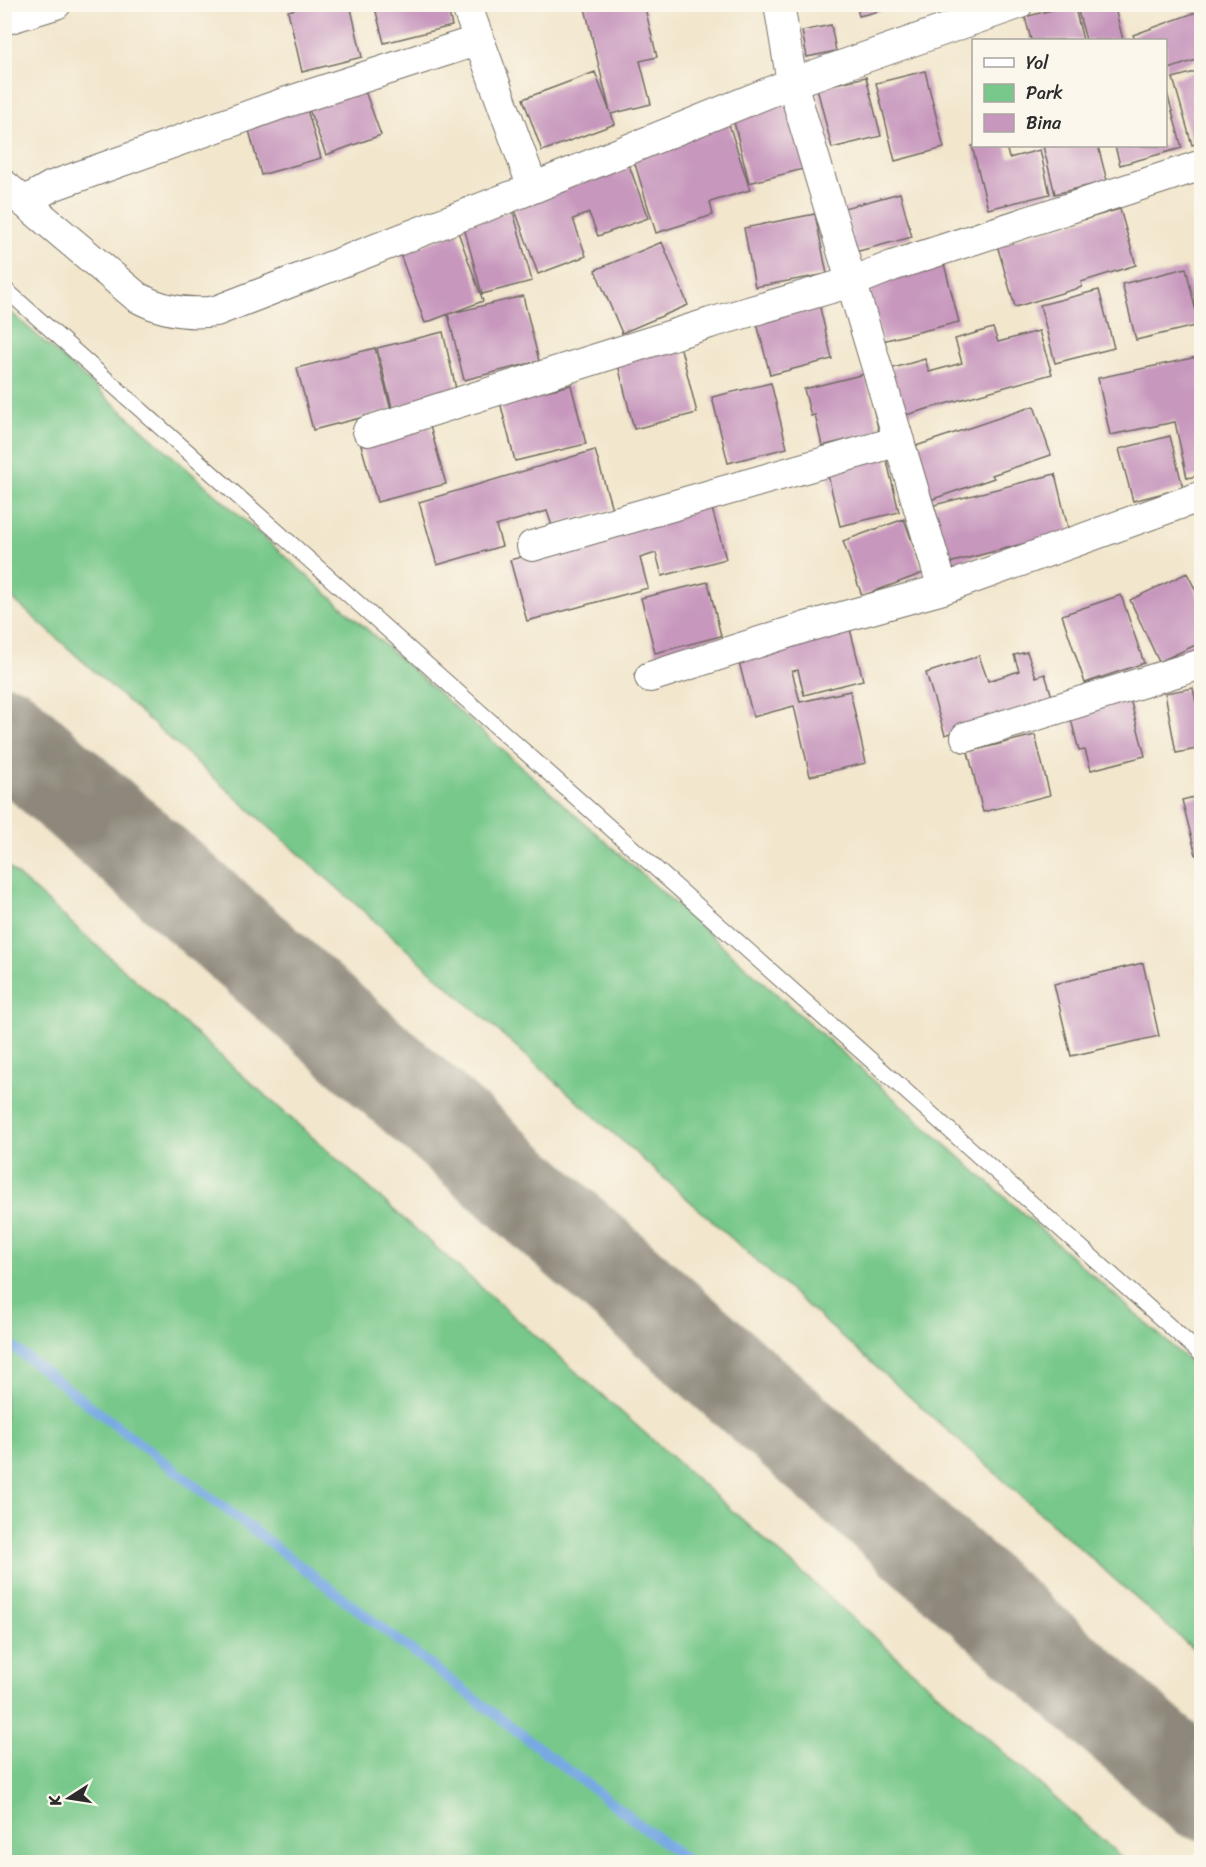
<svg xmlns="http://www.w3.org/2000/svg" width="1206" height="1867" viewBox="0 0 1206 1867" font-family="Sriracha,sans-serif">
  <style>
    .green { fill: #77c88a; stroke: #517a5a; stroke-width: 1.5 }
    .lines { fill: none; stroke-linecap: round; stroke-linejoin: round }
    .stream { stroke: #78a9e3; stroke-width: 10 }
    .taxiway { stroke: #8e887c; stroke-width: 94 }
    .building { fill: #c797bd }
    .lane-casing { stroke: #716c63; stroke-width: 17 }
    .street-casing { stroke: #716c63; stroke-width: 32 }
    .lane { stroke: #fff; stroke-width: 15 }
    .street { stroke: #fff; stroke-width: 30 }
  </style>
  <rect width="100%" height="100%" fill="#fbf7ec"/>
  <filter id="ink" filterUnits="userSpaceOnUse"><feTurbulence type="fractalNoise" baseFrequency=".0167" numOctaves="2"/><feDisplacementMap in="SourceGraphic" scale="12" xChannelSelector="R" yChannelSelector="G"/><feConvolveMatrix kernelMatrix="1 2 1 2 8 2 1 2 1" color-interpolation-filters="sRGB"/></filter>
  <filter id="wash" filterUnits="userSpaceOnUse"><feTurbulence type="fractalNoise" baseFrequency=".008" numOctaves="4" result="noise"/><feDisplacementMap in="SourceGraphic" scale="24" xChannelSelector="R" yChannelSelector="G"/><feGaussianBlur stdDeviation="1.35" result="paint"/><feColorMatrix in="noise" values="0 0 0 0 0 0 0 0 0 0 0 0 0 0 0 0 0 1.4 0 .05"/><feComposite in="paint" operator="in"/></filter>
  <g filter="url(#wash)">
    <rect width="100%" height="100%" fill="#f2e6cc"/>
    <path class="green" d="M4,306L1201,1372V1656L5,592Z
      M5,864L1127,1862H5Z"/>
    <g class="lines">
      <path class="stream" d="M4,1340L689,1862"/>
      <path class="taxiway" d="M4,732L1202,1793"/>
    </g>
    <g id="blocks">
      <path class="building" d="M315,4H350L362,57L302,72L288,11Z
        M374,4H447L452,26L384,43Z
        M584,4H644L657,57L640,61L651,104L611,114L615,124L542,151L523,99L595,72L610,112Z
        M856,4H903V5L859,16Z
        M1074,4L1083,40H1031L1025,17Z
        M1076,4H1114L1123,40H1086Z
        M1202,10V58L1166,70V40H1135L1133,35Z
        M831,25L836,51L807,57L802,31Z
        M1202,70V142L1192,145L1173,78Z
        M925,71L944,148L895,161L876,83Z
        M866,77L881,136L832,148L817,88Z
        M361,80L381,135L326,155L306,101Z
        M1166,89L1182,148L1120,165L1115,146H1166Z
        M789,96L807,168L749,183L731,110Z
        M305,102L321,158L261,175L246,119Z
        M728,121L750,190L710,202L713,215L656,233L631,151Z
        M972,146H1006L1009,158L1040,150L1050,194L988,209Z
        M1043,146H1098L1107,181L1055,194Z
        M629,165L648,218L598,236L589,213L573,219L586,256L538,274L514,207Z
        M900,193L912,237L855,252L844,208Z
        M1120,209L1136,265L1081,282L1082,287L1015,307L997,245Z
        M513,211L532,281L482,294L463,224Z
        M815,214L827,274L755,287L744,228Z
        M458,232L483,301L425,323L400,254Z
        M662,242L688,305L622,333L595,270Z
        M943,260L959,322L882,341L866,279Z
        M1186,268L1199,325L1136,340L1122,284Z
        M1099,290L1114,348L1055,363L1040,305Z
        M523,296L539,361L464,380L448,314Z
        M818,299L832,359L770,375L755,315Z
        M993,328L998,342L1039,331L1052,374L902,416L890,369L925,359L929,372L962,363L955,339Z
        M443,332L457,393L392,408L377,348Z
        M680,345L697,413L634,429L617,361Z
        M375,348L391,410L313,430L297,368Z
        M1202,356V475L1187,478L1175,422L1110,435L1098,378Z
        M865,374L879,432L822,446L815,415L811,416L804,389Z
        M771,383L787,448L728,463L712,397Z
        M571,385L586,444L515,461L500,402Z
        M1034,406L1051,455L992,475L994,478L930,500L913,447Z
        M430,426L446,484L377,502L361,445Z
        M1170,436L1183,488L1133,501L1119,449Z
        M595,450L612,509L552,526L547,511L496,526L502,546L437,565L419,502Z
        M886,457L899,512L840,526L827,471Z
        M1055,474L1069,532L949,563L934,505Z
        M711,505L726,559L662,576L656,553L640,558L648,588L527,621L510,560Z
        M904,519L923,573L862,596L843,541Z
        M1187,573L1202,603V642L1159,662L1130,600Z
        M708,582L721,636L655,653L641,598Z
        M1121,595L1144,663L1085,683L1062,615Z
        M849,625L863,680L804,695L798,670L792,671L800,702L850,691L866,763L810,776L794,706L753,717L737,654Z
        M1027,652L1036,677L1045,674L1053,700L945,735L926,673L979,656L988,681L1019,671L1014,655Z
        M1193,688L1202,731V748L1176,753L1165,693Z
        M1130,699L1145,756L1091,770L1085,750L1079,751L1070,715Z
        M1035,735L1050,795L983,812L968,752Z
        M1202,795V853L1196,855L1182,800Z
        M1143,963L1159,1036L1071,1056L1054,984Z"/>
    </g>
  </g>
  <g filter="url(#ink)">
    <use href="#blocks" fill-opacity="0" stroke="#716c63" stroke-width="1.5"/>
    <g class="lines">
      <defs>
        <path id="lane" d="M4,288L1202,1355"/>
        <path id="street" d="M466,4L533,188
          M779,4L792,83L943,589L1202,496
          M4,20L56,4
          M4,185L137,297C162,311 187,315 216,311L533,188L792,83L1018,4
          M24,202L52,186L281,104L479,40
          M368,431L710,323L852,282L892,266L1202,165
          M532,546L899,441
          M650,677L806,627L943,589
          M966,737L1202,664"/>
      </defs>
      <use href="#lane" class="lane-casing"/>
      <use href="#street" class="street-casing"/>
      <use href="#lane" class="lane"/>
      <use href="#street" class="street"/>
    </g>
  </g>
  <rect width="1206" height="1867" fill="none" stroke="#fbf7ec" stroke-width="24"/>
  <rect x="972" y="39" width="195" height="108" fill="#fbf7ec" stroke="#a8a59f" stroke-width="1.5"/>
  <rect x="984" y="58" width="30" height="9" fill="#ffffff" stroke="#a8a59f" stroke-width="1.5"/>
  <text x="1026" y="69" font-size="18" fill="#2b2b2b">Yol</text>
  <rect x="984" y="84" width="30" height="18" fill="#77c88a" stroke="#a8a59f" stroke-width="1.5"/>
  <text x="1026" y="99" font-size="18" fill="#2b2b2b">Park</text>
  <rect x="984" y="114" width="30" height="18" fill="#c797bd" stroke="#a8a59f" stroke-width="1.5"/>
  <text x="1026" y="129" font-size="18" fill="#2b2b2b">Bina</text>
  <g transform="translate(69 1798) rotate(258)" stroke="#fbf7ec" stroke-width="4.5" paint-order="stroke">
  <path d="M0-4.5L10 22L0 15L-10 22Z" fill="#2b2b2b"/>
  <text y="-9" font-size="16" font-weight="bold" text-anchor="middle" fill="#2b2b2b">K</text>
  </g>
</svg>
